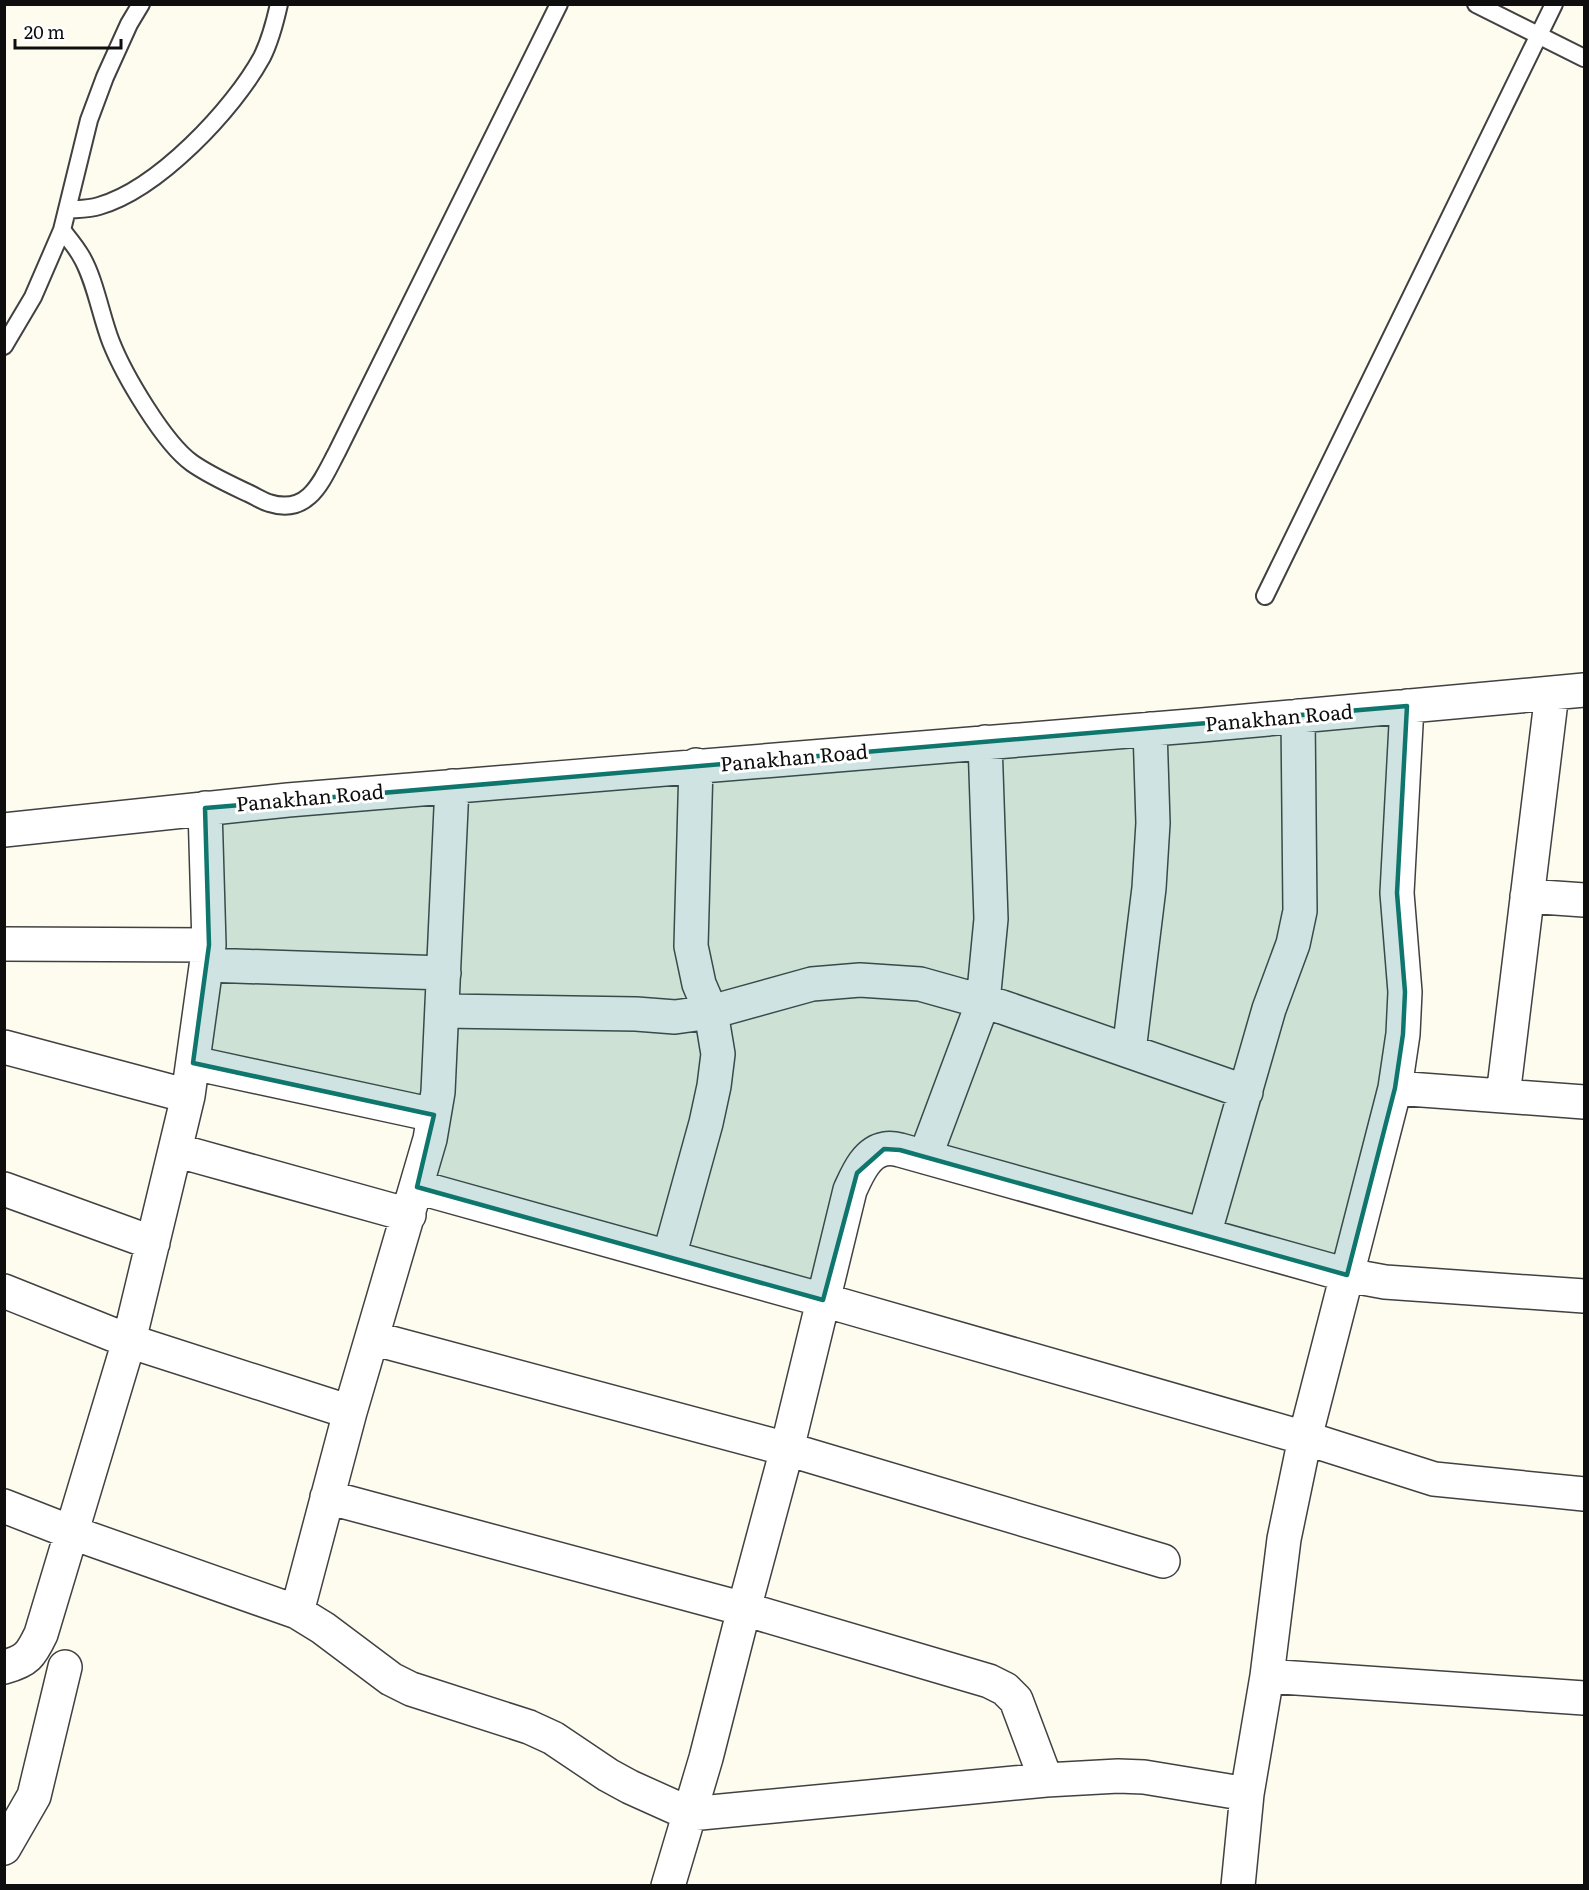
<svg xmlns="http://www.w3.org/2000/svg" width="1589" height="1890" viewBox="0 0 1589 1890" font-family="Literata,serif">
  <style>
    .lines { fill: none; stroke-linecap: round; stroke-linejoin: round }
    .service-casing { stroke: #414141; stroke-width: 20 }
    .minor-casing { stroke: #414141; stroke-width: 36 }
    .service { stroke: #fff; stroke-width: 16 }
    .minor { stroke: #fff; stroke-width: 33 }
    .marked { fill: #0f766e; fill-opacity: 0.2; stroke: #0f766e; stroke-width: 4.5; stroke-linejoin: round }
    .labels { text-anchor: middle; stroke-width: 6; stroke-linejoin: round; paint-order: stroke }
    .street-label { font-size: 20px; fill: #0e0e0e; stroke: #fff }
  </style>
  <rect width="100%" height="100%" fill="#fefcef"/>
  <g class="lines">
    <defs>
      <path id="service" d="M1476,4L1584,58
        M67,210C77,209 89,209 99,206C158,189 233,110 262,57C270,41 275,22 279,4
        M62,230C69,239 76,247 81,256C95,279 101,317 111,342C124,375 164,443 192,463C209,475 229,484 248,493C255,496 262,501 269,503C309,516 322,480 337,452L559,4
        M4,346L33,297L62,230L89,120L105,77L129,24L141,4
        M1265,596L1554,4"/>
      <path id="minor" d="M4,830L288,800L1202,725L1584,690
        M1527,896L1584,900
        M4,944L209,945
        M207,965L444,973
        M443,1011L636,1014L675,1017L711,1012L812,984L860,980L920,984L1002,1007L1246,1092
        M4,1047L188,1096
        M1129,1051L1149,888L1153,823L1150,729
        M193,1063L434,1115
        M1395,1088L1584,1102
        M1503,1096L1552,693
        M175,1150L409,1215
        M925,1157L983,1002L991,919L985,742
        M417,1187L823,1300L1305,1438L1434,1479L1584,1494
        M4,1189L153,1243
        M1204,1235L1269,1009L1293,944L1300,911L1298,716
        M669,1257L706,1123L714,1086L718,1054L711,1012L699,984L691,946L696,765
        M4,1291L129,1341L350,1412
        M372,1338L787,1449L1163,1561
        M327,1497L744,1609L989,1681L1005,1689L1016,1700L1046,1780
        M4,1506L73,1533L297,1612L323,1628L391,1679L411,1689L529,1727L553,1738L608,1775L630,1787L690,1814L1046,1780L1118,1776L1144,1777L1247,1794
        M297,1612L350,1412L430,1139L438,1092L452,786
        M4,1667C27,1661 31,1655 41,1634L129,1341L188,1096L209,945L205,808
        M1267,1676L1584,1698
        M4,1848L34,1796L65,1667
        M668,1886L706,1758L744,1609L787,1449L850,1190C857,1175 866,1152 885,1149C890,1148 896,1149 900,1150L1347,1275L1385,1282L1584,1296
        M1238,1886L1247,1794L1267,1676L1284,1539L1305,1438L1395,1088L1403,1034L1405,992L1397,893L1407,706"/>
    </defs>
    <use href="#service" class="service-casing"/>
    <use href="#minor" class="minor-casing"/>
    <use href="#service" class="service"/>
    <use href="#minor" class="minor"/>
  </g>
  <path class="marked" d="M1407,706L1397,893L1405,992L1403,1034L1395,1088L1347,1275L900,1150L884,1149L857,1173L823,1300L417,1187L434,1115L193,1063L209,945L205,808Z"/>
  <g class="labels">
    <g class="street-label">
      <text transform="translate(1279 718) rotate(-5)" y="7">Panakhan Road</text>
      <text transform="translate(794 758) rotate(-5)" y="7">Panakhan Road</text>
      <text transform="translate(310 798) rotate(-5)" y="7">Panakhan Road</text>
    </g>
  </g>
  <rect width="1589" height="1890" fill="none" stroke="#0e0e0e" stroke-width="12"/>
  <path d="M15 39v9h106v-9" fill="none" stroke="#0e0e0e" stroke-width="3"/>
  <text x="24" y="39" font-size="18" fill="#0e0e0e" stroke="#ffffff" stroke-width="4.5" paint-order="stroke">20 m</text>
</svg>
